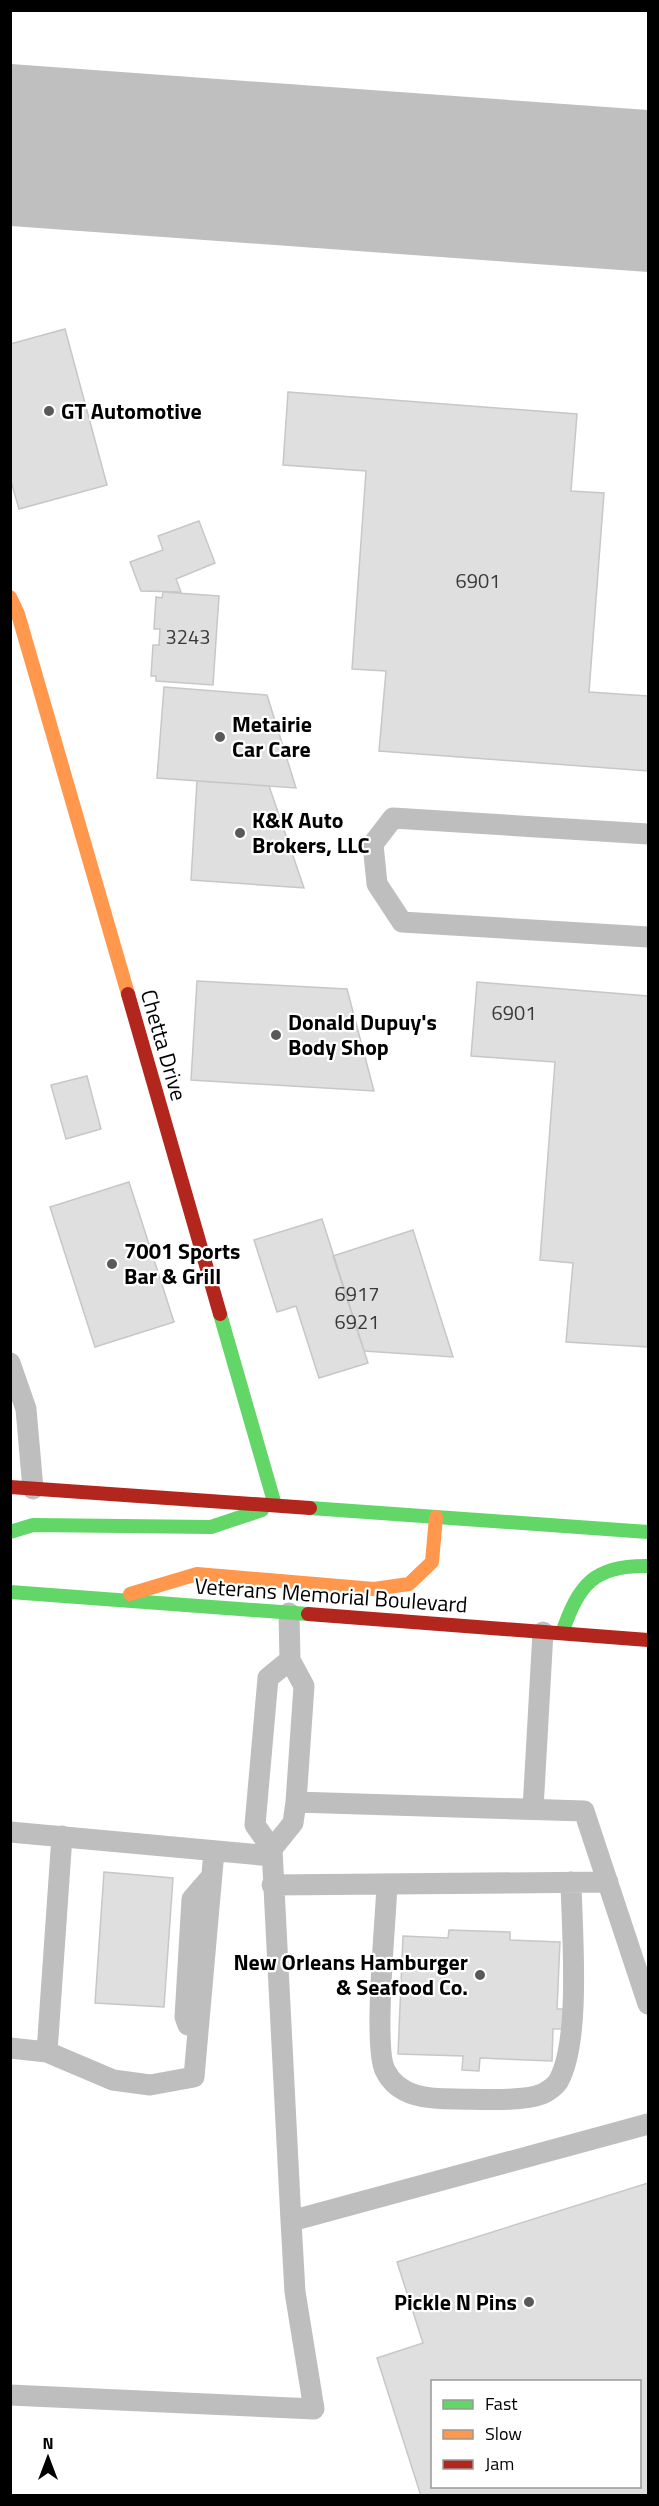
<svg xmlns="http://www.w3.org/2000/svg" width="659" height="2506" viewBox="0 0 659 2506" font-family="'Titillium Web',sans-serif">
  <style>
    .water { fill: #bfbfbf }
    .building { fill: #dfdfdf; stroke: #c7c7c7; stroke-width: 1.5; fill-rule: evenodd }
    .lines { fill: none; stroke-linecap: round; stroke-linejoin: round }
    .lane { stroke: #bebebe; stroke-width: 21 }
    .fast { stroke: #63d668; stroke-width: 14 }
    .slow { stroke: #ff974d; stroke-width: 14 }
    .jam { stroke: #b3261e; stroke-width: 14 }
    .poi-dot { fill: #595959; stroke: #fff; stroke-width: 2 }
    .labels { text-anchor: middle; stroke-width: 4.5; stroke-linejoin: round; paint-order: stroke }
    .number-label { font-size: 20px; fill: #383838 }
    .poi-label { font-size: 22px; font-weight: bold; fill: #000; stroke: #fff; text-anchor: start }
    .street-label { font-size: 22px; fill: #000; stroke: #fff }
  </style>
  <rect width="100%" height="100%" fill="#fff"/>
  <path class="water" d="M11,64L648,110V272L11,226Z"/>
  <path class="building" d="M65,329L107,485L19,509L10,478V344Z
    M288,392L577,414L571,491L604,493L589,692L648,696V771L379,751L386,671L352,669L366,471L283,465Z
    M199,521L215,563L176,579L181,592L141,591L130,562L163,550L158,536Z
    M163,592L219,596L213,685L156,681V676H151L153,645H159L160,629H154L156,597L162,598Z
    M164,687L267,695L296,788L157,778Z
    M197,781L269,786L304,888L191,880Z
    M197,981L347,989L374,1091L191,1080Z
    M477,982L648,996V1347L566,1342L573,1263L540,1260L555,1062L471,1056Z
    M87,1076L101,1129L66,1139L51,1085Z
    M129,1182L174,1322L95,1347L50,1207Z
    M322,1219L368,1363L319,1378L296,1306L277,1312L254,1240Z
    M413,1230L453,1357L364,1351L333,1256Z
    M104,1872L173,1878L164,2007L95,2003Z
    M449,1930L510,1932V1940L560,1942L557,2009H565V2029H553L552,2061L480,2058L479,2071L462,2070L463,2056L398,2054L403,1936L448,1938Z
    M648,2183V2496H421L377,2358L423,2343L397,2262ZM432,2382H640V2486H432Z"/>
  <g class="lines">
    <path class="lane" d="M648,834L393,818L373,844L377,884L402,922L648,937
      M10,1363L26,1409L33,1489
      M289,1613L290,1660L304,1686L296,1802L293,1823L272,1849L255,1825L268,1678L290,1660
      M296,1802L584,1811L648,2004
      M533,1809L543,1632
      M10,1832L272,1856
      M272,1849L291,2221
      M387,1884C386,1918 373,2046 385,2070C398,2098 430,2099 456,2099C477,2099 522,2102 542,2094C547,2092 557,2085 559,2080C581,2039 572,1932 571,1882
      M272,1885L608,1882
      M188,2025L185,2017L192,1899L211,1877
      M10,2048L47,2052L62,1836
      M47,2052L113,2080L150,2085L194,2077L214,1851
      M10,2395L314,2409L295,2292L291,2221L648,2124"/>
    <path class="fast" d="M220,1314L275,1505
      M310,1508L648,1532
      M10,1532L33,1525L211,1527L262,1510
      M10,1592L308,1614
      M562,1633C579,1584 594,1565 648,1566"/>
    <path class="slow" d="M10,597L18,614L128,994
      M130,1594L197,1574L374,1589L409,1584L432,1562L436,1517"/>
    <path class="jam" d="M128,994L220,1314
      M10,1487L310,1508
      M308,1614L648,1640"/>
  </g>
  <g class="poi-dot">
    <circle cx="49" cy="411" r="6"/>
    <circle cx="220" cy="737" r="6"/>
    <circle cx="240" cy="833" r="6"/>
    <circle cx="276" cy="1035" r="6"/>
    <circle cx="112" cy="1264" r="6"/>
    <circle cx="480" cy="1975" r="6"/>
    <circle cx="529" cy="2302" r="6"/>
  </g>
  <g class="labels">
    <g class="number-label">
      <text x="478" y="588">6901</text>
      <text x="188" y="644">3243</text>
      <text x="514" y="1020">6901</text>
      <text x="357" y="1301">6917</text>
      <text x="357" y="1329">6921</text>
    </g>
    <g class="poi-label">
      <text x="61" y="419">GT Automotive</text>
      <text x="232" y="732">Metairie<tspan x="232" dy="25">Car Care</tspan></text>
      <text x="252" y="828">K&amp;K Auto<tspan x="252" dy="25">Brokers, LLC</tspan></text>
      <text x="288" y="1030">Donald Dupuy's<tspan x="288" dy="25">Body Shop</tspan></text>
      <text x="124" y="1259">7001 Sports<tspan x="124" dy="25">Bar &amp; Grill</tspan></text>
      <text x="468" y="1970" text-anchor="end">New Orleans Hamburger<tspan x="468" dy="25">&amp; Seafood Co.</tspan></text>
      <text x="517" y="2310" text-anchor="end">Pickle N Pins</text>
    </g>
    <g class="street-label">
      <text transform="translate(164 1045) rotate(74)" y="8">Chetta Drive</text>
      <text transform="translate(331 1595) rotate(4)" y="8">Veterans Memorial Boulevard</text>
    </g>
  </g>
  <rect width="659" height="2506" fill="none" stroke="#000000" stroke-width="24"/>
  <rect x="431" y="2380" width="210" height="108" fill="#ffffff" stroke="#999999" stroke-width="1.5"/>
  <rect x="443" y="2400" width="30" height="9" fill="#63d668" stroke="#999999" stroke-width="1.5"/>
  <text x="485" y="2410" font-size="18" fill="#000000">Fast</text>
  <rect x="443" y="2430" width="30" height="9" fill="#ff974d" stroke="#999999" stroke-width="1.5"/>
  <text x="485" y="2440" font-size="18" fill="#000000">Slow</text>
  <rect x="443" y="2460" width="30" height="9" fill="#b3261e" stroke="#999999" stroke-width="1.5"/>
  <text x="485" y="2470" font-size="18" fill="#000000">Jam</text>
  <g transform="translate(48 2458)" stroke="#ffffff" stroke-width="4.5" paint-order="stroke">
  <path d="M0-4.5L10 22L0 15L-10 22Z" fill="#000000"/>
  <text y="-9" font-size="16" font-weight="bold" text-anchor="middle" fill="#000000">N</text>
  </g>
</svg>
